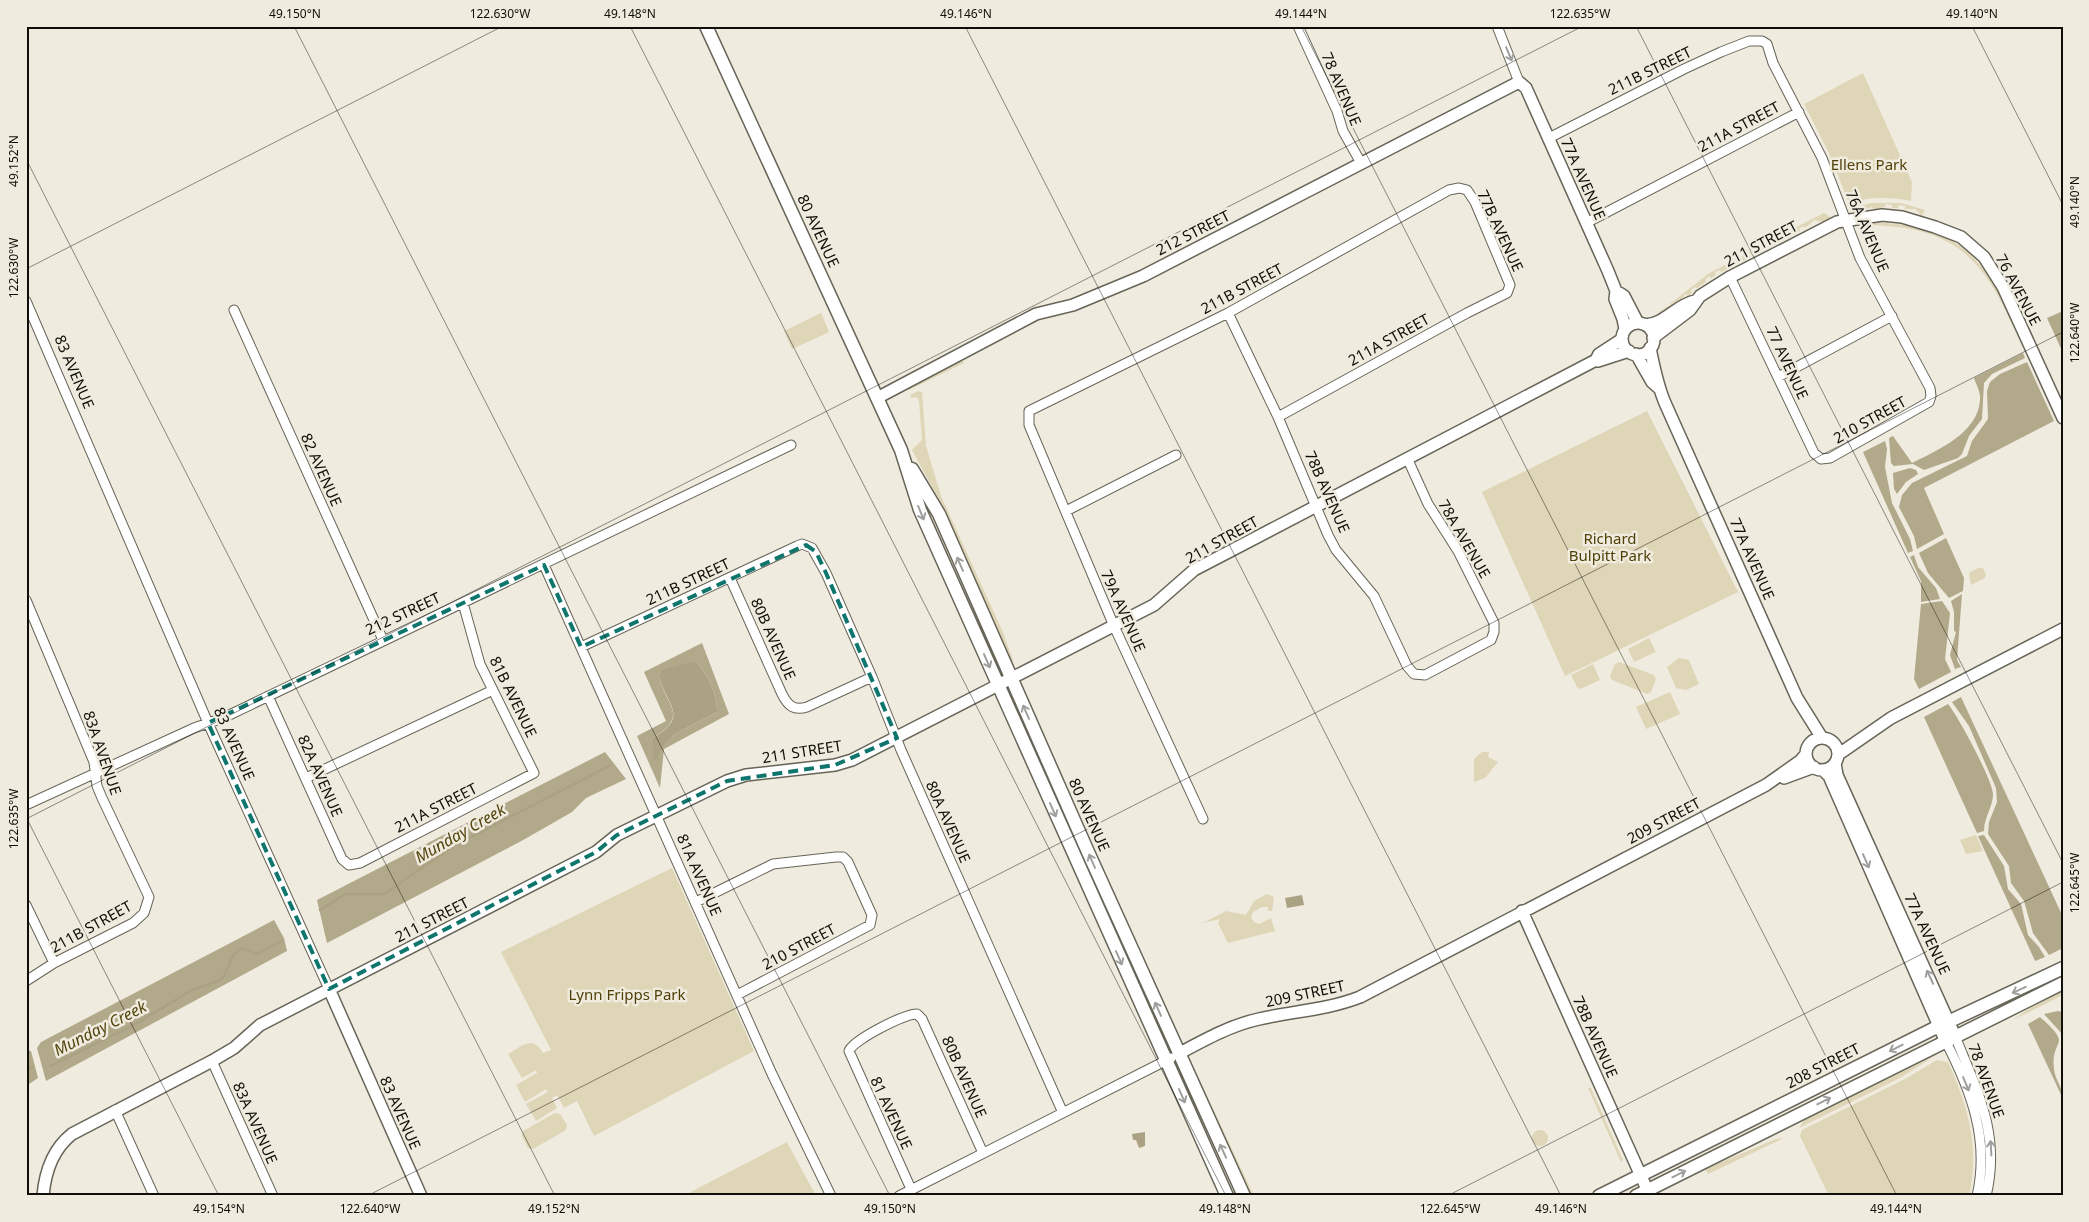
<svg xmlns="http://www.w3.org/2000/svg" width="2089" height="1222" viewBox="0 0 2089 1222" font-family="'Noto Sans',sans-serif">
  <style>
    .green { fill: #dfd5b7 }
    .forest { fill: #b2a88a; fill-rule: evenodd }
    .water { fill: #aba183 }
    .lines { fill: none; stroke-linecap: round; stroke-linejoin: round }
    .stream { stroke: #aba183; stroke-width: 2.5 }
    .minor-casing { stroke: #676458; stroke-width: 11 }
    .tertiary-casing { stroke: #676458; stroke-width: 14 }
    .secondary-casing { stroke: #676458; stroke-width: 15 }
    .minor { stroke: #fff; stroke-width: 9 }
    .tertiary { stroke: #fff; stroke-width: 11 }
    .secondary { stroke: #fff; stroke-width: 12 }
    .oneway { stroke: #9f9f9d }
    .marked { fill: none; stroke: #0f766e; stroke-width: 4; stroke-dasharray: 10 6; stroke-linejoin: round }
    .ticks { fill: none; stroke: #0f0e09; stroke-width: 1; stroke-opacity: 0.45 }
    .labels { text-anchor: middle; stroke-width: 5; stroke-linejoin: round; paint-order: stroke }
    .street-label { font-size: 15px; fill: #0f0e09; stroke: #efebde }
    .park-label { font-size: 15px; fill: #514109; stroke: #efebde }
    .water-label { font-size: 16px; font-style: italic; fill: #54440d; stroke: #efebde }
    .neatline { fill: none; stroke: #0f0e09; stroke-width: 2 }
    .ticks-label { font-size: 12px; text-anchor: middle; fill: #0f0e09 }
  </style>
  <rect width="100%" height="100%" fill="#efebde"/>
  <path class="green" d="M1863,73L1912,182L1911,201C1897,198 1881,197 1867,199C1859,200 1856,204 1848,201L1829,153L1804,104Z
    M1870,203H1901L1925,210L1922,216L1915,209H1905V206L1899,205L1898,208H1892V205L1886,204L1885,207L1874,209L1871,207L1867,209L1868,211L1854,212L1858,207Z
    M1824,213L1832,218L1824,222L1814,220L1805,228L1804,226L1799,228L1800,231L1794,234L1793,232L1788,234L1787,232Z
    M1871,220C1885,225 1902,223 1917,227C1969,239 1992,275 2013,320L2011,322C1978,249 1945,226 1864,225L1862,223Z
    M1785,234L1789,237L1775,244L1774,242L1769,244L1770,247L1764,249L1763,247L1752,256L1749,252L1747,259L1743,261L1742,256Z
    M1740,257L1741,259L1736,261L1737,264L1726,267L1727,269L1721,272L1720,270L1715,272L1716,275L1711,278L1709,276L1705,280L1706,282L1697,288L1695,287L1691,290L1692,293L1688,296L1686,294L1682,298L1683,300L1678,304L1676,302L1672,305L1673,308L1662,316L1659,312L1668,306L1671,307L1670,304L1708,274Z
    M821,313L829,332L792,349L784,331Z
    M962,360L964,363L909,390L908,388Z
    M918,391L922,392L926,446L941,496L1003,632L1014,663L1008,656L939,500L912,450L922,440L919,401L917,397L912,398L910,395Z
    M1647,411L1738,592L1565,676L1482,492Z
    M1978,568H1983L1986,574L1985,578L1971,585L1969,573Z
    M1649,638L1656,652L1634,662L1628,649Z
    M1679,658L1689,660L1699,684L1686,690L1676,688L1667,667Z
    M1619,662L1654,675L1656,679L1651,692L1647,694L1612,680L1610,676L1615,664Z
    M1593,664L1600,680L1580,689L1577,687L1571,675Z
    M1670,692L1680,714L1646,729L1636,707Z
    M1482,752H1489L1488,757L1498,762L1485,778L1474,782V759Z
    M1976,835L1983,851L1966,854L1960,840Z
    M672,868L754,1051L594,1136L577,1101L564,1108L557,1095L552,1098L557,1108L536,1121L526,1104L548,1092L546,1089L525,1102L516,1085L537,1073L536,1070L522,1078L508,1054C522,1046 533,1035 543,1053L551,1050L501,952Z
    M1267,894L1274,897L1272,911H1268V907H1262L1253,912L1251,917L1254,922L1259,924L1271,918L1275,931L1228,943L1218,923L1220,919L1203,923L1226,911L1246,915L1254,901Z
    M2063,991V995L2013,1020L2030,1008Z
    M1967,1051C1991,1102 2001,1139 1992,1196H1989C1990,1174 1993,1152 1992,1130C1991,1103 1977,1078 1966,1054Z
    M1938,1054L1900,1078L1799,1128L1805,1119Z
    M1937,1060L1948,1062C1968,1106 1980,1147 1969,1196H1829L1800,1136L1802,1130L1905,1079Z
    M1192,1064L1254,1196H1251Z
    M1588,1088H1591L1623,1160L1621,1162Z
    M555,1113L560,1114L567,1125L566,1130L533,1149L528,1148L522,1136L523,1131Z
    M1532 1138a8 8 0 1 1 16 0a8 8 0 1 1-16 0Z
    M1784,1138L1708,1174L1705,1169L1776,1139Z
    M787,1142L816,1196H683Z"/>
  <path class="forest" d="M2063,311V353L2047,318Z
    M2023,353L2025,358L1992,374L1984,383L1982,419L1969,436L1962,454L1958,458L1924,470L1913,464L1894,466L1891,463L1889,438L1893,436L1912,463C1938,450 1978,433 1980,400C1981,393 1976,384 1974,378Z
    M2027,362L2054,421L1924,488L1944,534L1917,549L1914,536L1899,507L1902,495L1912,483L1967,456L1972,441L1988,419L1987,391L1990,382L2000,374Z
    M1885,441L1887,449L1885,467L1892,503L1910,539L1913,551L1908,553L1863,452Z
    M1910,468L1916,470L1918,474L1906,482L1897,494L1894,489L1893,473Z
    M1946,538L1964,578L1963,591L1949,598L1928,573L1919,553Z
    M1914,555L1918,567L1936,588L1940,599L1921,602V581L1910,557Z
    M1962,594L1957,660L1961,667L1955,669L1950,655L1956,632L1954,631V612L1951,601Z
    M1942,601L1950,613L1945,659L1951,672L1919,689L1914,679L1921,604Z
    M702,643L729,714L664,749L660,788L637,736L666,721L644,672ZM695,661C707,672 718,696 717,712L675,734L663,747L654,751L653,738C690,715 666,706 659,677Z
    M1961,697L2063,917V948L2049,955L2033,933L2024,901L2011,883L2009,866L1988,834L1989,822L1997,802L1996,788L1969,726L1952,702Z
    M1948,704C1958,716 1992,779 1993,794C1993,807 1984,817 1984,831L1977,833L1924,717Z
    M605,752L626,779L586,798L572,812L525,839L327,943L317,900Z
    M1984,835L2004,866L2008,889L2021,904L2028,935L2039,947L2045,957L2035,961L1978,836Z
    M274,920L284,938L287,951L46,1081L37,1048L41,1042Z
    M2058,1011L2063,1012V1035L2044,1014Z
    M2040,1017C2075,1048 2050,1037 2054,1069C2055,1080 2063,1087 2063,1099L2028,1024Z
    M26,1050L31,1051L38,1078L26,1086Z"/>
  <path class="water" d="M695,661C707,672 718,696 717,712L675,734L663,747L656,760L653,759V738C690,716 667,706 659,677L662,670Z
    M1302,895L1304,905L1287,908L1285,898Z
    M1145,1132V1146L1139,1148L1136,1140H1133L1132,1134Z"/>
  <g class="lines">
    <path class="stream" d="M320,910L345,894H384L452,847L611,765
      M50,1066L132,1026L192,990L218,981L224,976L234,954L242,948L257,954L281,941
      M26,1068L32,1067"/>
    <defs>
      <path id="minor" d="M1298,26L1337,111L1343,131L1361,163
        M1497,26L1519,82
        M1549,138L1684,69L1721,52L1749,41H1762L1767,44L1773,63L1822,158L1860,258L1930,388L1931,396L1929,402L1830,458L1821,459L1814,453L1730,277
        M1586,223L1799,112
        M26,301L208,723L329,989
        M234,310L383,640
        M1228,313L1278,417L1328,535L1336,550L1374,596L1407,666L1414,674L1425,675L1491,640L1494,632V623L1458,551L1428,504L1408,460
        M1778,377L1892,316
        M1066,511L1176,455
        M544,565L772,1074L831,1196
        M730,578L782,694C788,706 794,711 807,707L872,677
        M26,600L94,762L97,786L102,798L149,897L144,913L133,923L54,963L26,981
        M581,647L797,546L802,544L812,548L826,573L872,677L901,750L1063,1113
        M268,696L342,859L349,865L360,863L534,773L480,664L463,603
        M306,778L493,690
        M26,805L194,728L223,718L791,445
        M1203,819L1114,626L1029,425V411L1228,313L1449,190L1459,188L1467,190L1475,202L1510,285L1507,293L1467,313L1278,417
        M696,902L773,864L836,857H843L848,862L872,915L870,925L737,995
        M26,905L54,963
        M1955,1036C1977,1091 2001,1134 1986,1196
        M1945,1040C1971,1090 1990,1140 1977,1196
        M212,1061L273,1196
        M115,1110L154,1196
        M911,1189L849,1051C853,1040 904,1014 917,1014L922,1019L983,1153
        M899,1196L1171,1058"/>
      <path id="tertiary" d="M1616,291L1624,296L1638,323
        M1622 339a16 16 0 1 1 32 0a16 16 0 1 1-32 0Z
        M1645,325C1665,324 1676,305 1695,301
        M1653,338L1690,310L1700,296L1730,277L1837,222L1882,215L1902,217L1935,227L1961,237L1984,257L2003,287L2063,418
        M1650,348C1653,363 1659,389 1665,403L1797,698L1822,738
        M1636,354L1652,382L1660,389
        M1598,361L1629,351
        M877,398L1036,314L1073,305L1143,276L1519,82L1526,88L1608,271L1616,291L1615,299L1623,319L1625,329
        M1806 754a16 16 0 1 1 32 0a16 16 0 1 1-32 0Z
        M1839,754L1891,718L2063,629
        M1835,763L1837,775L1955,1036
        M1823,770L1829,776L1945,1040
        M1784,778L1814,767
        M1522,911L1650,1196
        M329,989L421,1196
        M1178,1054C1204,1040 1231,1025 1259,1019C1293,1011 1327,1010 1360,997L1766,785L1800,761L1806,754
        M43,1196C45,1172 53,1149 72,1134L212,1061L234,1048L260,1025L596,852L617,835L727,781L746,775L835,765L852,760L1154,605L1194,570L1596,360L1599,354L1622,339"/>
      <path id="secondary" d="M706,26L901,450L920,510L1227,1196
        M912,469L939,514L1088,852L1244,1196
        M1599,1196L1933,1029L2063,968
        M1636,1196L2063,983"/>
    </defs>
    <use href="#minor" class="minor-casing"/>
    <use href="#tertiary" class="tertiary-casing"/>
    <use href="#secondary" class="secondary-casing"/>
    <use href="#minor" class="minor"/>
    <use href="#tertiary" class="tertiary"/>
    <use href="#secondary" class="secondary"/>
  </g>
  <defs><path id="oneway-shaft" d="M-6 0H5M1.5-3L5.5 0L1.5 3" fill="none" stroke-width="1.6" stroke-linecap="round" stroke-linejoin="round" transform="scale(1.25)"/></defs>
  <g class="oneway">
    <use href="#oneway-shaft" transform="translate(1509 54) rotate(67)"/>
    <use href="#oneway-shaft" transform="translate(921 513) rotate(68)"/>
    <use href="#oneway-shaft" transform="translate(960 564) rotate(-114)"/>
    <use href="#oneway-shaft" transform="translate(987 661) rotate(66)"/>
    <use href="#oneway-shaft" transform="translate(1026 712) rotate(-114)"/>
    <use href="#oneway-shaft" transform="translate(1053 810) rotate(66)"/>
    <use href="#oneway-shaft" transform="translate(1092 861) rotate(-114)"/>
    <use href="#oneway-shaft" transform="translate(1866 861) rotate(66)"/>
    <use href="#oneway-shaft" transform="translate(1119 958) rotate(66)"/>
    <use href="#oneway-shaft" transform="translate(1930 977) rotate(-115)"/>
    <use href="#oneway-shaft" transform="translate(2019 990) rotate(155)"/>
    <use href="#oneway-shaft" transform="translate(1158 1009) rotate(-114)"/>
    <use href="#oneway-shaft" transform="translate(1896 1048) rotate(153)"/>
    <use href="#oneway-shaft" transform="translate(1966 1084) rotate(67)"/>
    <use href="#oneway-shaft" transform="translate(1182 1096) rotate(66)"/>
    <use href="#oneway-shaft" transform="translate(1824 1101) rotate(-27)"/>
    <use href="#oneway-shaft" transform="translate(1991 1148) rotate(-93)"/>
    <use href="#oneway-shaft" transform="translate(1223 1151) rotate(-115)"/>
    <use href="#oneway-shaft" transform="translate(1679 1174) rotate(-27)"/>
  </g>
  <path class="marked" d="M806,545L816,552L826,573L897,738L835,765L727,781L617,835L596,852L329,989L208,723L544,565L581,647Z"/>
  <path class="ticks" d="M294,26L890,1196M630,26L1226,1196M965,26L1561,1196M1301,26L1897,1196M1636,26L2063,863M1972,26L2063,205M26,159L555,1196M26,269L503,26M26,817L219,1196M26,819L1583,26M367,1196L2063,332M1447,1196L2063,882"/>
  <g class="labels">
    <g class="street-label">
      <text transform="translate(1650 71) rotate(-26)" y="5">211B STREET</text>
      <text transform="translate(1341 89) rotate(67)" y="5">78 AVENUE</text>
      <text transform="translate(1739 127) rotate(-28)" y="5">211A STREET</text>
      <text transform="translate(1583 179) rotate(66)" y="5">77A AVENUE</text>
      <text transform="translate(818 231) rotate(65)" y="5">80 AVENUE</text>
      <text transform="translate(1500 231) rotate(65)" y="5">77B AVENUE</text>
      <text transform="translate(1867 231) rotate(67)" y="5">76A AVENUE</text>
      <text transform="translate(1193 233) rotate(-27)" y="5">212 STREET</text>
      <text transform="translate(1761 244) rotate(-28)" y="5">211 STREET</text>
      <text transform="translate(1242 289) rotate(-28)" y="5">211B STREET</text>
      <text transform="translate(2018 290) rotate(62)" y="5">76 AVENUE</text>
      <text transform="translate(1389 340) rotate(-29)" y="5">211A STREET</text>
      <text transform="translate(1787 363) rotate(65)" y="5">77 AVENUE</text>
      <text transform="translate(74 372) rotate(67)" y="5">83 AVENUE</text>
      <text transform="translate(1870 420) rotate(-29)" y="5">210 STREET</text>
      <text transform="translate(321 470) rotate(66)" y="5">82 AVENUE</text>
      <text transform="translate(1327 492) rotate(66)" y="5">78B AVENUE</text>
      <text transform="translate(1464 539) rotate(60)" y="5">78A AVENUE</text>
      <text transform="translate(1222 540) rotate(-29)" y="5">211 STREET</text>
      <text transform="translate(1752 559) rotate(66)" y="5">77A AVENUE</text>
      <text transform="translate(688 582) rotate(-25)" y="5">211B STREET</text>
      <text transform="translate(1123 611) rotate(66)" y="5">79A AVENUE</text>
      <text transform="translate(403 614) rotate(-25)" y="5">212 STREET</text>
      <text transform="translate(773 639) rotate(66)" y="5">80B AVENUE</text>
      <text transform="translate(513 697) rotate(64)" y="5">81B AVENUE</text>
      <text transform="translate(234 744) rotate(66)" y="5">83 AVENUE</text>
      <text transform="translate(802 752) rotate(-9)" y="5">211 STREET</text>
      <text transform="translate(102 753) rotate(71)" y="5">83A AVENUE</text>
      <text transform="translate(320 776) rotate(66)" y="5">82A AVENUE</text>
      <text transform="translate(436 808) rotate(-27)" y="5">211A STREET</text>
      <text transform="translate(1089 815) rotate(66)" y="5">80 AVENUE</text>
      <text transform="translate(1664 821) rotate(-28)" y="5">209 STREET</text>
      <text transform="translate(948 822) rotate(66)" y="5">80A AVENUE</text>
      <text transform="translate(699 875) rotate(66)" y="5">81A AVENUE</text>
      <text transform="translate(432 920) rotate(-27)" y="5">211 STREET</text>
      <text transform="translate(91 927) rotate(-29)" y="5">211B STREET</text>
      <text transform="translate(1927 934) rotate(65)" y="5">77A AVENUE</text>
      <text transform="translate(799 947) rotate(-28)" y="5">210 STREET</text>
      <text transform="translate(1305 994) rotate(-12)" y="5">209 STREET</text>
      <text transform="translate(1595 1037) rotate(66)" y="5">78B AVENUE</text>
      <text transform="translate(1823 1066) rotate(-27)" y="5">208 STREET</text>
      <text transform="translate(964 1077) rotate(66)" y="5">80B AVENUE</text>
      <text transform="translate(1986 1081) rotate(70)" y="5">78 AVENUE</text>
      <text transform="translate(400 1113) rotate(66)" y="5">83 AVENUE</text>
      <text transform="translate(891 1113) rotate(65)" y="5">81 AVENUE</text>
      <text transform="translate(255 1123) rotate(66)" y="5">83A AVENUE</text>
    </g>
    <g class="park-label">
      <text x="1869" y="170">Ellens Park</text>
      <text x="1610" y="544">Richard<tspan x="1610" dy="17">Bulpitt Park</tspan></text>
      <text x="627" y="1000">Lynn Fripps Park</text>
    </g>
    <g class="water-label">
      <text transform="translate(460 833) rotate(-30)" y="6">Munday Creek</text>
      <text transform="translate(100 1028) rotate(-27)" y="6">Munday Creek</text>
    </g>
  </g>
  <rect width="2089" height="1222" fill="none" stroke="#efebde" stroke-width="55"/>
  <rect x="28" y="28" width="2034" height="1166" class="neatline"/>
  <g class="ticks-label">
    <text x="295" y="18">49.150°N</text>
    <text x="500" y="18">122.630°W</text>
    <text x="630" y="18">49.148°N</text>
    <text x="966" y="18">49.146°N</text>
    <text x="1301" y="18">49.144°N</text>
    <text x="1580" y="18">122.635°W</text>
    <text x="1972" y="18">49.140°N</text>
    <text transform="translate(14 161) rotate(-90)" y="4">49.152°N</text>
    <text transform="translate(2075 202) rotate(-90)" y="4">49.140°N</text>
    <text transform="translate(14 268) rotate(-90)" y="4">122.630°W</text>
    <text transform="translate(2075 333) rotate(-90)" y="4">122.640°W</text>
    <text transform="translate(14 819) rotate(-90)" y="4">122.635°W</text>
    <text transform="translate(2075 883) rotate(-90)" y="4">122.645°W</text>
    <text x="219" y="1213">49.154°N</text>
    <text x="370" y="1213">122.640°W</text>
    <text x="554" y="1213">49.152°N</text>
    <text x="890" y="1213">49.150°N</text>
    <text x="1225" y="1213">49.148°N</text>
    <text x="1450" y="1213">122.645°W</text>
    <text x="1561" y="1213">49.146°N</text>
    <text x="1896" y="1213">49.144°N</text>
  </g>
</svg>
